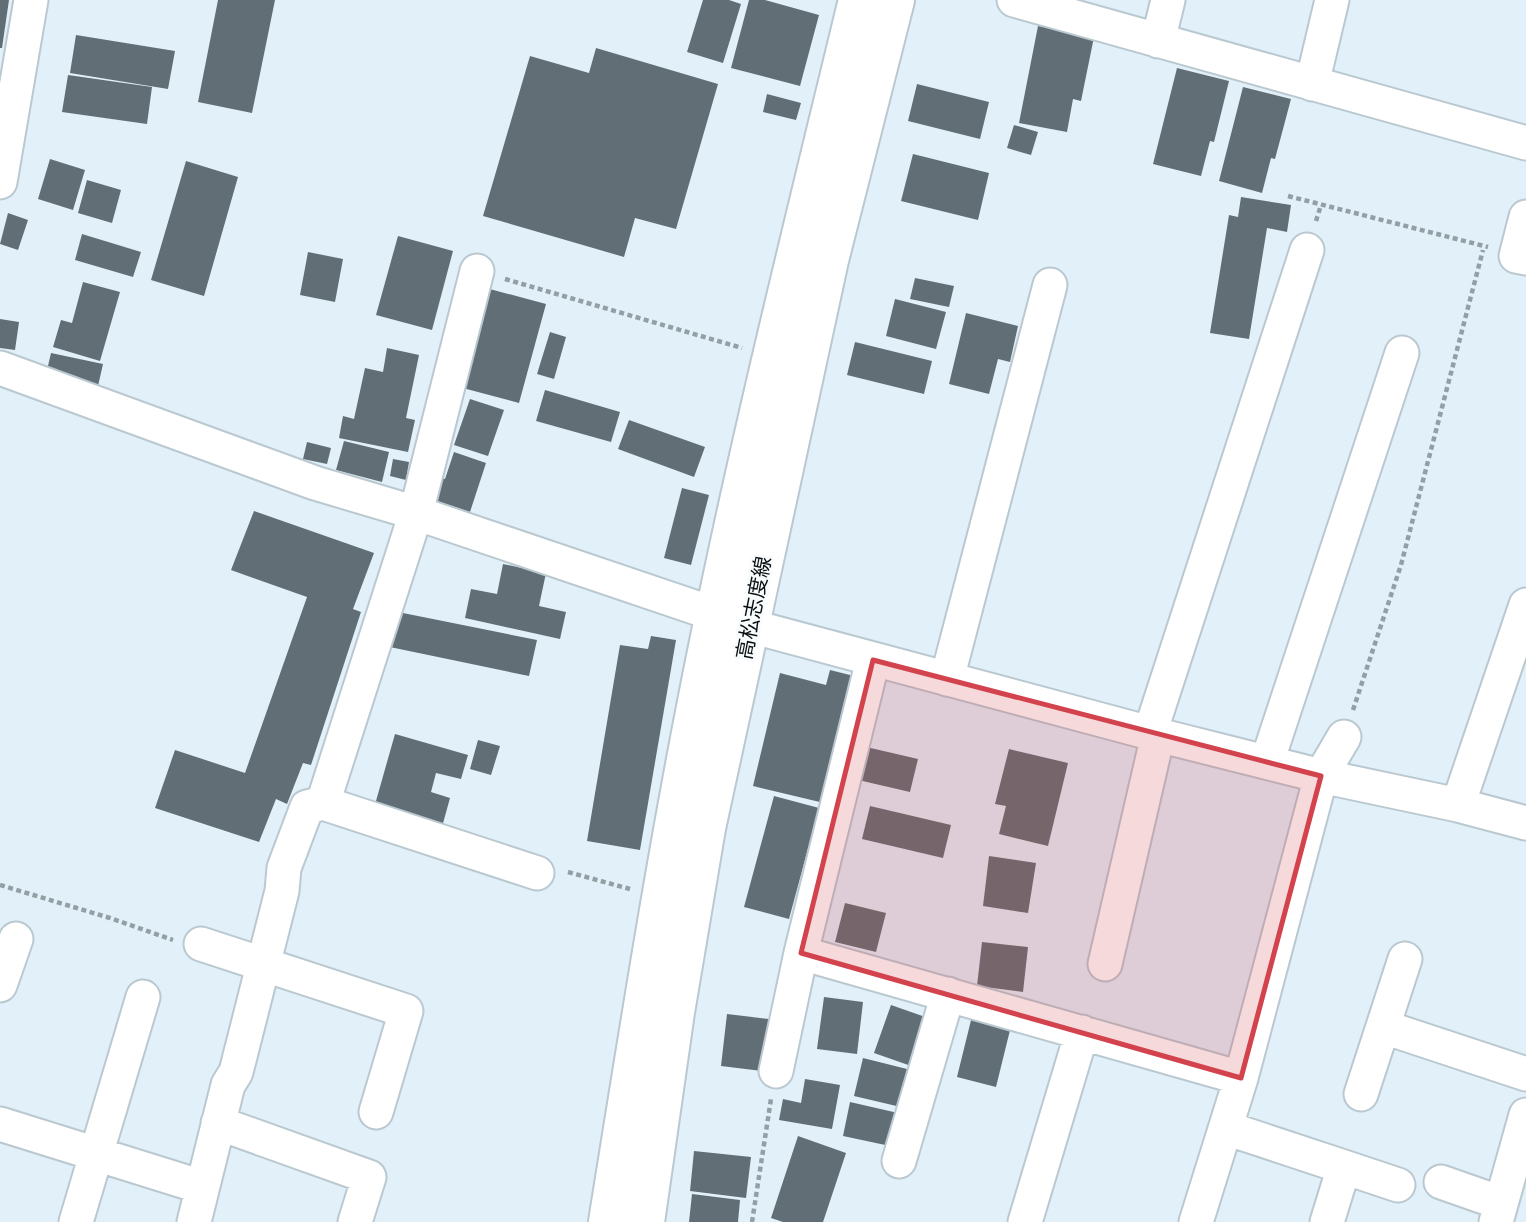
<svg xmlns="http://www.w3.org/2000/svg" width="1526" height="1222" viewBox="0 0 1526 1222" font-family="'Zilla Slab','Noto Sans JP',serif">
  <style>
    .building { fill: #616e75 }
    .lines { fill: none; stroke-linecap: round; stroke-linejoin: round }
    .minor-casing { stroke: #bac8d0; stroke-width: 37 }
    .secondary-casing { stroke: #bac8d0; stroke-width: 42 }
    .path { stroke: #939fa4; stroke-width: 4.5; stroke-dasharray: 5 3.5; stroke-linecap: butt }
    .minor { stroke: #fff; stroke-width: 33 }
    .secondary { stroke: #fff; stroke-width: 38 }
    .marked { fill: #d3434d; fill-opacity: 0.2; stroke: #d3434d; stroke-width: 5; stroke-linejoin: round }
    .labels { text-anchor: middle; stroke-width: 6; stroke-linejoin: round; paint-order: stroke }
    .street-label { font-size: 21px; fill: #0a0f11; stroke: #f9fcfd }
  </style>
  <rect width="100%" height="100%" fill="#e2f1f9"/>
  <path class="building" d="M0,0H9L2,48H0Z
    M218,0H275L252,113L198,102Z
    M703,0H729L741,4L723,63L687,52Z
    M749,0H765L819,15L800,86L731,68Z
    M1038,26L1094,37L1081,101L1073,99L1067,132L1019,123Z
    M76,35L175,51L168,89L70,73Z
    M596,48L718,84L676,229L635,218L624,257L483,216L530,56L589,73Z
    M1177,68L1229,81L1214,142L1210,141L1201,176L1153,164Z
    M68,75L152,87L147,124L62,112Z
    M917,84L989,102L980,139L908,121Z
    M1243,87L1291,99L1275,159L1271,158L1262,193L1219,181Z
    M767,94L801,103L796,120L763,112Z
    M1014,125L1038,132L1031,155L1007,148Z
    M913,154L989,173L978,220L901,201Z
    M50,159L85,170L73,210L38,199Z
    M186,161L238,177L204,296L151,280Z
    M87,180L121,190L112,223L78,213Z
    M1241,197L1291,205L1287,232L1267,228L1249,339L1210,333L1229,215L1238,217Z
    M8,213L28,220L18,250L0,244Z
    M82,234L141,252L133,277L75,260Z
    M398,236L453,251L432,330L376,315Z
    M308,252L343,259L335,302L300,295Z
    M915,278L954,286L949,307L910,299Z
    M83,282L120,292L100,361L53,347L61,320L72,323Z
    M486,288L546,304L519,403L459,387Z
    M895,299L946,312L936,349L886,336Z
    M966,313L1018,326L1010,362L998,359L989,394L949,384Z
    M0,319L19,322L15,350L0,348Z
    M550,332L566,337L554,379L537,374Z
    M855,342L932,361L924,394L847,375Z
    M387,348L419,355L406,418L415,420L408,452L339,438L343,416L354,419L365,368L383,372Z
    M51,353L103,364L96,395L44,383Z
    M545,390L620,412L611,442L536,421Z
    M470,399L504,410L488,456L454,445Z
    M629,420L705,447L694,477L618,449Z
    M344,441L389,452L382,482L336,470Z
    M307,442L331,448L327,464L303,459Z
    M454,452L486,463L470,512L428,498L436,476L445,479Z
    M393,459L409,462L406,480L390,476Z
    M682,488L709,495L691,565L664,558Z
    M254,511L374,553L353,609L361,612L311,765L303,763L287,804L276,799L259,842L155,808L175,750L245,773L307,597L231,570Z
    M503,564L546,573L539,606L566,612L560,639L465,618L471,589L497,594Z
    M393,611L537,640L529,676L385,646Z
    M651,636L676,640L640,850L587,841L620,645L648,649Z
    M830,670L854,676L824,803L753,786L780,673L826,685Z
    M395,734L468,755L461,779L436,773L431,792L450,798L442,827L374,808Z
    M478,740L500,746L491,775L470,769Z
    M862,746L918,759L910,792L854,779Z
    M1009,749L1068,763L1048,846L999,834L1006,806L995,804Z
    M774,796L819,808L789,919L744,907Z
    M870,806L951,825L943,858L862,839Z
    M989,856L1036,863L1028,913L983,906Z
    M845,903L886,913L876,952L835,942Z
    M982,942L1028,947L1023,992L977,986Z
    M824,997L863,1002L857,1054L817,1049Z
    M975,1004L1014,1014L996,1087L957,1077Z
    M891,1005L931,1019L914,1067L874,1053Z
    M727,1014L769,1019L762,1071L721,1066Z
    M863,1058L915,1071L905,1108L854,1096Z
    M805,1079L840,1085L832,1129L779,1120L783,1099L801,1103Z
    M850,1102L898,1113L890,1146L843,1136Z
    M798,1136L846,1153L823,1222H783L771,1218Z
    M694,1151L751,1157L746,1198L690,1191Z
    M692,1194L740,1200L738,1222H689Z"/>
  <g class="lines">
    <defs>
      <path id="minor" d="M1014,0L1526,143
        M1158,41L1168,0
        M1312,84L1332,0
        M0,182L31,0
        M1526,217L1516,256L1526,258
        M477,271L416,513L323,803L537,873
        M0,368L315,483L416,513L750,626L1150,733L1321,776L1458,805L1526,823
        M947,679L1050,285
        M1150,733L1307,250
        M1267,762L1402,353
        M1458,805L1526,605
        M201,944L406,1011L376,1112
        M801,953L1241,1078
        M1105,964L1158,735
        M0,985L16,939
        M1384,1027L1526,1074
        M776,1071L801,953L873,660
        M1361,1094L1405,959
        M218,1123L369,1177L355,1222
        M0,1124L202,1187
        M1226,1128L1344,1167L1327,1222
        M899,1161L948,994
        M1344,1167L1398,1185
        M1441,1182L1501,1203
        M76,1222L143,997
        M194,1222L228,1085L236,1072L282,891L284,868L307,807L323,803
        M1025,1222L1082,1032
        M1196,1222L1241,1078L1321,776L1344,737
        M1496,1222L1526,1115"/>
      <path id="secondary" d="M608,1222C639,1030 669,838 708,647C752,430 806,215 858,0
        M645,1222L675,1012L706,828L829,260L895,0"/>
    </defs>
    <use href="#minor" class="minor-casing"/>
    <use href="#secondary" class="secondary-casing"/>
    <path class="path" d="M1288,196L1488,247
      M1316,221L1321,205
      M505,279L742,348
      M1353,710L1401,565L1483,250
      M568,872L630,889
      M0,885L110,918L173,940
      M752,1222L771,1099"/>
    <use href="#minor" class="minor"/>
    <use href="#secondary" class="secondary"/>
  </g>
  <path class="marked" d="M873,660L1321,776L1241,1078L801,953Z"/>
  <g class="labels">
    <g class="street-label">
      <text transform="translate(754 608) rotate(-79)" y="7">高松志度線</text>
    </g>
  </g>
</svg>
